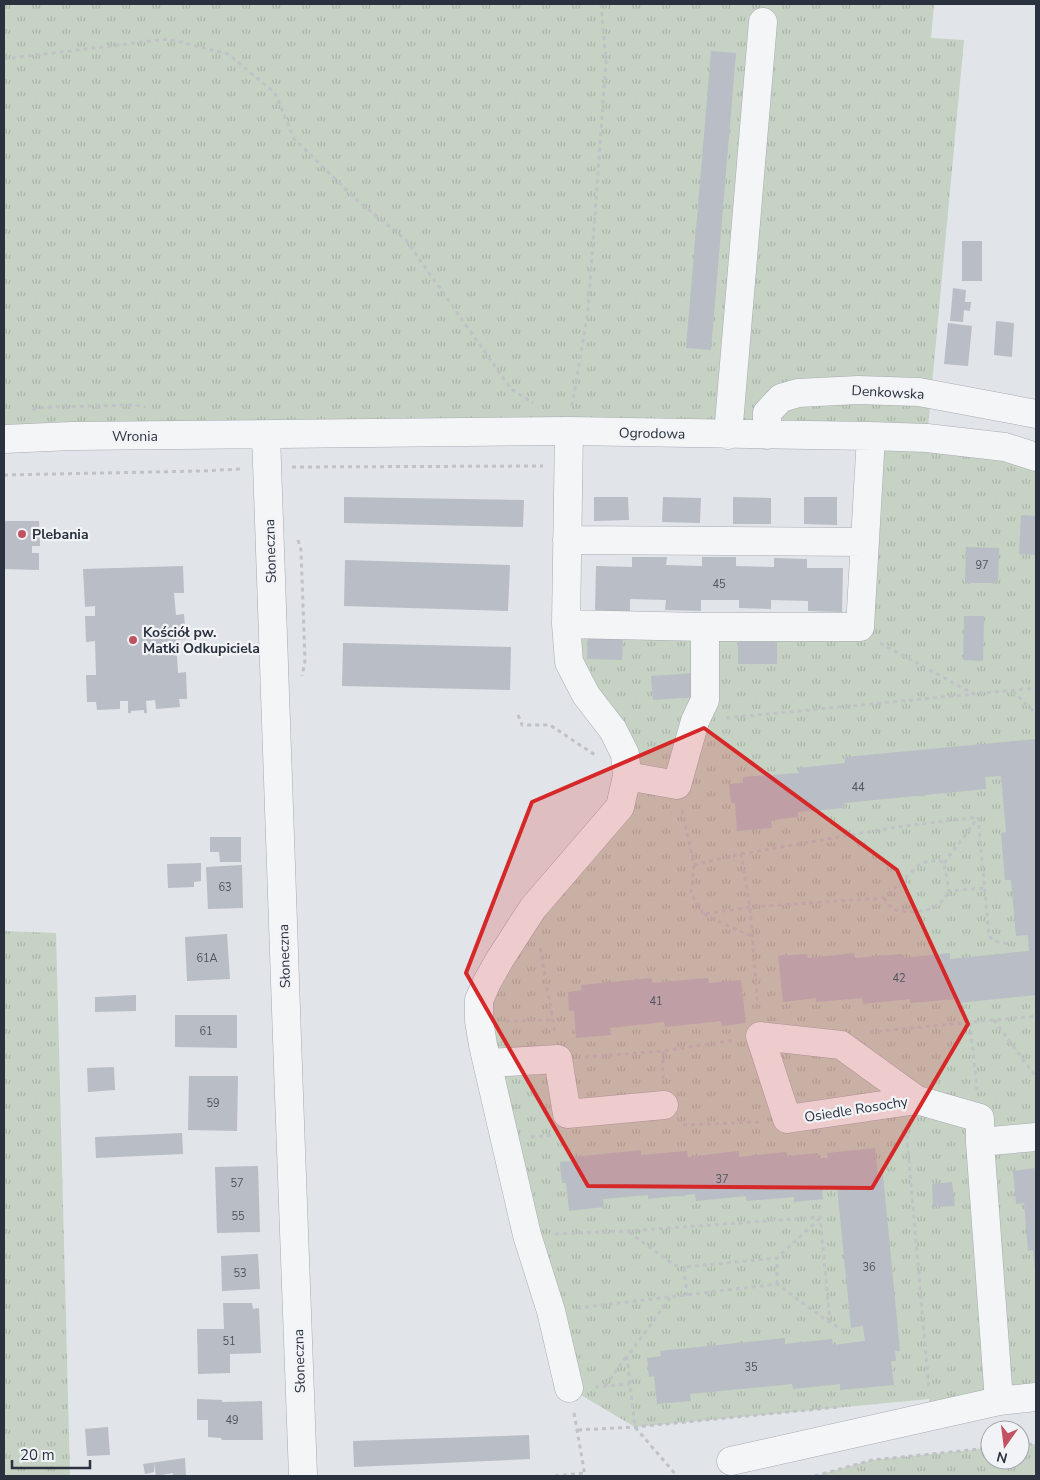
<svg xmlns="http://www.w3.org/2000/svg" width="1040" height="1480" viewBox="0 0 1040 1480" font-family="'Nunito Sans',sans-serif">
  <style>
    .grass { fill: url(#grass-tufts) }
    .building { fill: #b9bdc5 }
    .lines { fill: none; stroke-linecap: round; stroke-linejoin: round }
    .minor-casing { stroke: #a7abb3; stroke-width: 29 }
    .path { stroke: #c0c2c7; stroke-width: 3; stroke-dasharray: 4 4; stroke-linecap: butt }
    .minor { stroke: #f4f5f7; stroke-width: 28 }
    .marked { fill: #d62828; fill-opacity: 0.2; stroke: #d62828; stroke-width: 4; stroke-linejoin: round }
    .poi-dot { fill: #c3515f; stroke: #f1f3f6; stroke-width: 2 }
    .labels { text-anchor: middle; stroke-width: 4.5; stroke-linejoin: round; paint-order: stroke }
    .number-label { font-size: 11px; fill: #4e5560 }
    .street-label { font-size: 14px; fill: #2b323f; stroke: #f1f3f6 }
    .poi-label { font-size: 14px; font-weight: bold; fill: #2b323f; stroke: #f1f3f6; text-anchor: start }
  </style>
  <defs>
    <pattern id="grass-tufts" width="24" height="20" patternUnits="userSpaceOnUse" patternTransform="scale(1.25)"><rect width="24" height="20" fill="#c6d2c3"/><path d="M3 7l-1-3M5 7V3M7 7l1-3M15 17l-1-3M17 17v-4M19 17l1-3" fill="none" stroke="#aab5a9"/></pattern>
  </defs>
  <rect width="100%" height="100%" fill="#e1e4e9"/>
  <path class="grass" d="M4,4H934L931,38L964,40L927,438L1036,457V1397L931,1416L929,1399L635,1427L569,1388L479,1000L627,776L566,624L860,627L871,437L4,439Z
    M4,931L56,933L70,1476H4Z
    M1036,1444V1476H815L872,1460L990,1448V1460H1020V1445Z"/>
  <path class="building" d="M711,51L736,53L711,350L686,348Z
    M962,241H982V281H962Z
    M953,288L966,290L965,302H971L970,311L964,310L963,322L950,321Z
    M996,321L1014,323L1012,357L994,355Z
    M948,323L972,326L968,366L944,364Z
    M344,497L524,500L523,527L344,523Z
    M594,497H628L629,520L594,521Z
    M663,497L701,498L700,523L662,522Z
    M733,497L771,498V524H733Z
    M804,497H837V525L804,524Z
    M1021,515L1036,516V555L1019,554Z
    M4,521H39L40,546H32V553H39V570L4,569Z
    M966,547L999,548L998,583H965Z
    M632,557H667L666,565L702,566V557H736V566L774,567V558L807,559V568H843L842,612L808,611V601L771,600V609L739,608V600H701V611L665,610L666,600L630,599V612L595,611L596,566L632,567Z
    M345,560L510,565L508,611L344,606Z
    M183,566L184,593H174L176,615L184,614L186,639L176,640L178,673L186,672L187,699H179L180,707L156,709L155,700L146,701L147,713H144V710L131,711V713H128V701H120V709L97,710L96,702H87L86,675H96L95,641L86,642L85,616H95V606L85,607L83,569Z
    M964,616H984L983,661L963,660Z
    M588,636L623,637L622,660L587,659Z
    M738,642H777V664H738Z
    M343,643L511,647L510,690L342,686Z
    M695,673L697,697L653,700L651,676Z
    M1036,739V995L958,1003L957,999L910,1003V999L863,1004L862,998L816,1002V998L783,1002L778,956L807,954L808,958L854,953L855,958L902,954V958L950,953V959L1029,951L1028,935L1016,936L1011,880H1005L1001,833L1006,832L1001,776L985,777L986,789L844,803L845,808L798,812V817L771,820L772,828L737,831L735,803H731L729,784L743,783V777L799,773L798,768L845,763V757Z
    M210,837H241V862H220L219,852H210Z
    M201,863V881L194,882V887L168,888L167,864Z
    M242,865L243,908L208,909L206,867Z
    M227,934L230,979L187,981L185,937Z
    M652,978V983L708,978L709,983L741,980L746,1023L722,1026L721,1021L665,1027L664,1022L610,1028L611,1035L576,1038L574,1010L569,1011L568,992L582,990L581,985Z
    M136,995V1011L95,1012V997Z
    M175,1015H237V1048L175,1047Z
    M114,1067L115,1090L88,1092L87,1068Z
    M189,1076H238L237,1131L188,1130Z
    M182,1133L183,1154L96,1158L95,1137Z
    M875,1148L878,1175H883L900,1351H895L896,1361H891L894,1385L840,1390V1384L793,1389L792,1384L690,1394L691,1401L657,1404L654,1376L649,1377L647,1358L661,1356L660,1351L785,1338V1344L832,1339L833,1345L865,1341L863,1326L851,1328L837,1186L822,1187L823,1199L794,1202V1197L746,1201V1196L696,1201L695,1194L648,1199V1195L603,1199L604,1207L569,1211L566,1183H562L560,1162L574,1161V1157L641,1150V1155L687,1151L688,1157L739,1151V1157L786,1152V1156L818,1153L819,1158H828L827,1153Z
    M258,1166L260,1232L217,1233L215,1167Z
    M1036,1168V1272H1035L1033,1250L1028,1251L1024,1203L1016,1204L1013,1171Z
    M952,1182L955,1206L933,1207L932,1184Z
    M258,1254L260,1289L222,1291L221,1256Z
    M223,1303H252L253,1309L259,1308L261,1353L230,1354V1373L198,1374L197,1329H224Z
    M197,1399L222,1400V1402L262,1401L263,1440H222L221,1438L208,1437V1420H197Z
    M108,1427L110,1455L87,1456L85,1429Z
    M529,1435L530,1459L354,1467L353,1441Z
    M185,1458L186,1476H173V1473L156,1476L154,1463V1472L145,1474L143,1464Z"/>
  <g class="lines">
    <defs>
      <path id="minor" d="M569,431L566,624L705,627H860L871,436
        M266,435C276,782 291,1129 303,1476
        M728,435L763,22
        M767,435V413L781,398L798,393L858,390L919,392L1036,414
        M4,439L72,436L569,431L871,436L927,438L1005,447L1036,457
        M567,540L865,542
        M566,624L569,662L586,695L613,730L625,754L627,776
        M489,1063L558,1059L567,1114L664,1105
        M917,1100L787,1119L760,1036L841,1045L917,1100L980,1118V1142L999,1401
        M980,1142L1036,1137
        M569,1388L551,1311L527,1235L483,1045L479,1021V1000L487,982L500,959L533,908L620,807L627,776L677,785L695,721L705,700V627
        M731,1461L999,1401L1036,1397"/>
    </defs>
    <use href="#minor" class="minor-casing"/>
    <path class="path" d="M4,59L168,39L228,54L275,93L294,139L358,201L406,240L511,389L533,403
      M572,406L588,311L606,62L601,4
      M32,409L49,407L135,405L146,407
      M292,467L543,466
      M4,475L201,471L241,469
      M298,540L301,550L305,661L302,676
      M880,643L974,694L1036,688
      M1013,691L1036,714
      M518,715L522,725H550L595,755
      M726,718L974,694
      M682,810L694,865L741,854L750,907L758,1010
      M741,854L897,827L978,817L989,936L994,941L1010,944
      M944,863L978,818
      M694,865L691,893L703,914
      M884,898L892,909C914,914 938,914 949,891
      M751,936L703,914L750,907L884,898L921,863L938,860L944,863L949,891L984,888
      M540,948L555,1033
      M994,1020L1036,1077
      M506,1021L553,1020
      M970,1023L977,1090
      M870,1032L1036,1016
      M663,1051V1080
      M585,1057L663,1051L735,1040
      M683,1125L759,1122
      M906,1127L929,1390
      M531,1137L552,1135
      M629,1232L674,1265L684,1267
      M555,1234L628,1231L820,1217L830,1322L846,1332
      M777,1284V1258L820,1218
      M687,1296L684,1267L777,1258
      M670,1298L627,1357L635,1427L677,1476
      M577,1308L777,1284L829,1322
      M605,1386L626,1357
      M595,1387L630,1384
      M574,1413L585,1476
      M578,1430L635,1427L839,1407
      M1020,1445L1036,1444
      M555,1476L585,1473
      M815,1476L872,1460L990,1448"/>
    <use href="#minor" class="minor"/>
  </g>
  <path class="marked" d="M704,728L897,870L968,1024L872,1188L588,1186L466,973L532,802Z"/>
  <g class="poi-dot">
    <circle cx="22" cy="534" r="5"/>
    <circle cx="133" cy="640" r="5"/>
  </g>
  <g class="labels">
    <g class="number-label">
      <text x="982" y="569">97</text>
      <text x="719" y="588">45</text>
      <text x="858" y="791">44</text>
      <text x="225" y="891">63</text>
      <text x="207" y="962">61A</text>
      <text x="899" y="982">42</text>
      <text x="656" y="1005">41</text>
      <text x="206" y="1035">61</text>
      <text x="213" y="1107">59</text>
      <text x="722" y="1183">37</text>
      <text x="237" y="1187">57</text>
      <text x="238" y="1220">55</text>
      <text x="869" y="1271">36</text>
      <text x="240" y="1277">53</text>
      <text x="229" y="1345">51</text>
      <text x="751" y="1371">35</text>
      <text x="232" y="1424">49</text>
    </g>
    <g class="street-label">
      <text transform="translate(888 392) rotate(3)" y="5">Denkowska</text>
      <text transform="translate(652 433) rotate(1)" y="5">Ogrodowa</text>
      <text x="135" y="441">Wronia</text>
      <text transform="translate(270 551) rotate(-92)" y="5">Słoneczna</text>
      <text transform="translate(284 956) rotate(-92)" y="5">Słoneczna</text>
      <text transform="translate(856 1109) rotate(-9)" y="5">Osiedle Rosochy</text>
      <text transform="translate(299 1361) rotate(-92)" y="5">Słoneczna</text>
    </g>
    <g class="poi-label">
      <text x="32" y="539">Plebania</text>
      <text x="143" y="637">Kościół pw.<tspan x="143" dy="16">Matki Odkupiciela</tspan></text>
    </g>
  </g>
  <rect width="1040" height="1480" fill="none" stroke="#2b323f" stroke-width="10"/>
  <g transform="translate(1005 1445) rotate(194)"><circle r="24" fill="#f1f3f6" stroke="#a2a6ad"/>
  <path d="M0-4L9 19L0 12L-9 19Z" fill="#c3515f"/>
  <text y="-8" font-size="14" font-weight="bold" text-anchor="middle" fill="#2b323f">N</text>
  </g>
  <path d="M12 1460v8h78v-8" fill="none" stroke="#2b323f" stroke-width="2.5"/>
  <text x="20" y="1460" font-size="15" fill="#2b323f" stroke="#f1f3f6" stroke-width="4" paint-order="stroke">20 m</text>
</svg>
